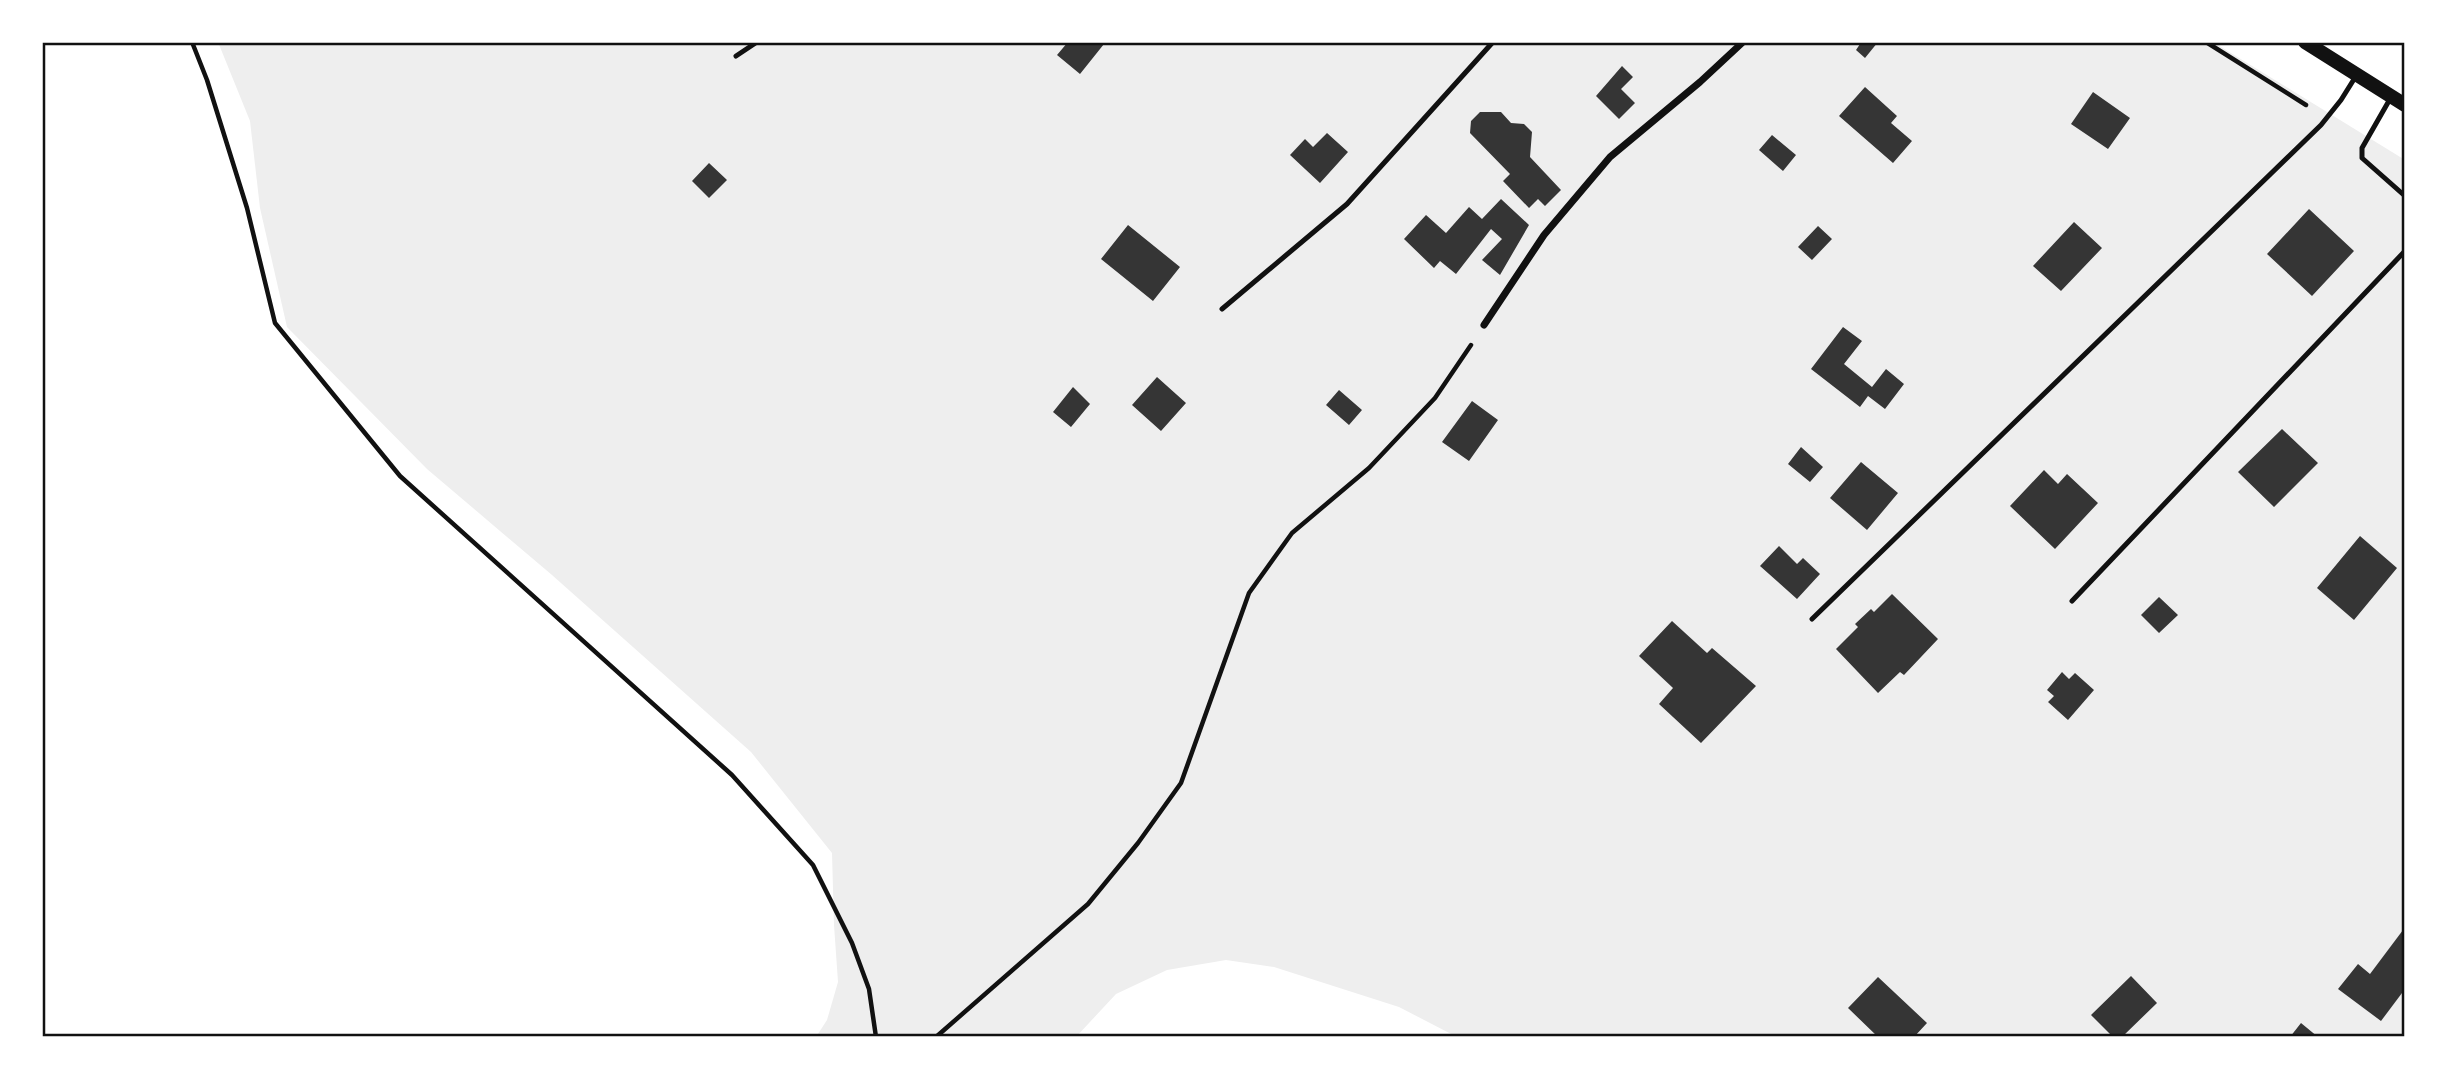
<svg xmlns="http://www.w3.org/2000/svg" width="2447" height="1079" viewBox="0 0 2447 1079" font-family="Rubik,sans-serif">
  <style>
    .green { fill: #eee }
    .building { fill: #353535 }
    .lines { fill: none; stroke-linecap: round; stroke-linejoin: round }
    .path { stroke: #111; stroke-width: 4.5 }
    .service { stroke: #111; stroke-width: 5 }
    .minor { stroke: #111; stroke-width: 7 }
    .secondary { stroke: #111; stroke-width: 14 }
    .neatline { fill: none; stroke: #111; stroke-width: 2.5 }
  </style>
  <rect width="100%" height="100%" fill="#fff"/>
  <path class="green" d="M218,42H2213L2405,160V1037H1457L1399,1007L1274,967L1226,960L1167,970L1116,994L1076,1037H816L827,1020L838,982L834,925L832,853L751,752L552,575L427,469L287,327L260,208L250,121Z"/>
  <path class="building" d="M1068,42H1102L1104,44L1080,74L1057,55Z
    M1858,42H1878L1865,58L1856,50L1860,44Z
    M1622,66L1633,77L1621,89L1635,103L1619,119L1596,96Z
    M1865,87L1897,116L1891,123L1912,141L1893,163L1839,116Z
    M2093,92L2130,118L2108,149L2071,124Z
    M1480,112H1501L1511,123L1524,124L1532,132L1530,157L1561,190L1545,206L1538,199L1529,208L1503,181L1510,174L1470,133L1471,121Z
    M1327,133L1348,152L1320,183L1290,155L1305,139L1313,147Z
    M1772,135L1796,155L1783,171L1759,150Z
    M709,163L727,180L709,198L692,181Z
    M1501,199L1529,225L1500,275L1482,260L1502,239L1491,229L1456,274L1440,261L1434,268L1404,239L1426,215L1446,233L1469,207L1482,219Z
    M2309,209L2354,251L2312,296L2267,254Z
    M2074,222L2102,248L2061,291L2033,266Z
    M1128,225L1180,267L1153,301L1101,259Z
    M1818,226L1832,239L1812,260L1798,247Z
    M1843,327L1862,341L1844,364L1872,387L1886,369L1904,384L1885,409L1868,396L1860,407L1811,369Z
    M1157,377L1186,403L1161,431L1132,405Z
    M1073,387L1090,404L1071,427L1053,412Z
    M1339,390L1362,410L1349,425L1326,405Z
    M1472,401L1498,420L1469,461L1442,442Z
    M2282,429L2318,463L2274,507L2238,472Z
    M1801,447L1823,467L1810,482L1788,464Z
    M1861,462L1898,493L1867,530L1830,498Z
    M2044,470L2058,484L2067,474L2098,503L2055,549L2010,506Z
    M2360,536L2397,568L2354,620L2317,588Z
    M1779,546L1797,564L1803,558L1820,574L1797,599L1760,566Z
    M1892,594L1938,639L1904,675L1900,672L1878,693L1836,649L1858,627L1855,624L1871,609L1874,612Z
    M2159,597L2178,615L2159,633L2141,615Z
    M1672,621L1707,653L1712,648L1756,686L1701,743L1659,704L1673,688L1639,656Z
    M2062,672L2069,679L2075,673L2094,690L2068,720L2048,702L2054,696L2047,690Z
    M2403,930L2405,989L2381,1021L2338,989L2358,964L2370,974Z
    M2131,976L2157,1003L2122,1037H2113L2091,1015Z
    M1878,977L1927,1023L1914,1037H1878L1848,1008Z
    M2301,1023L2318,1037H2290Z"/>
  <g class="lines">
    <path class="path" d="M192,42L207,80L247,208L275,323L400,476L732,775L813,865L852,943L869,989L876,1037
      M2206,42L2306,105
      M936,1037L1088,904L1138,843L1181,783L1249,593L1292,533L1369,468L1435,398L1471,345"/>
    <path class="service" d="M736,56L757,42
      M2390,99L2362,148V158L2405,196
      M1222,309L1347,204L1493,42
      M2072,601L2405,251
      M1812,619L2321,125L2341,100L2356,76"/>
    <path class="minor" d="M1484,325L1544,235L1610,157L1700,82L1743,42"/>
    <path class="secondary" d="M2305,42L2405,105"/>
  </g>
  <rect width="2447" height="1079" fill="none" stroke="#ffffff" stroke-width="88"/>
  <rect x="44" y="44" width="2359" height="991" class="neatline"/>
</svg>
